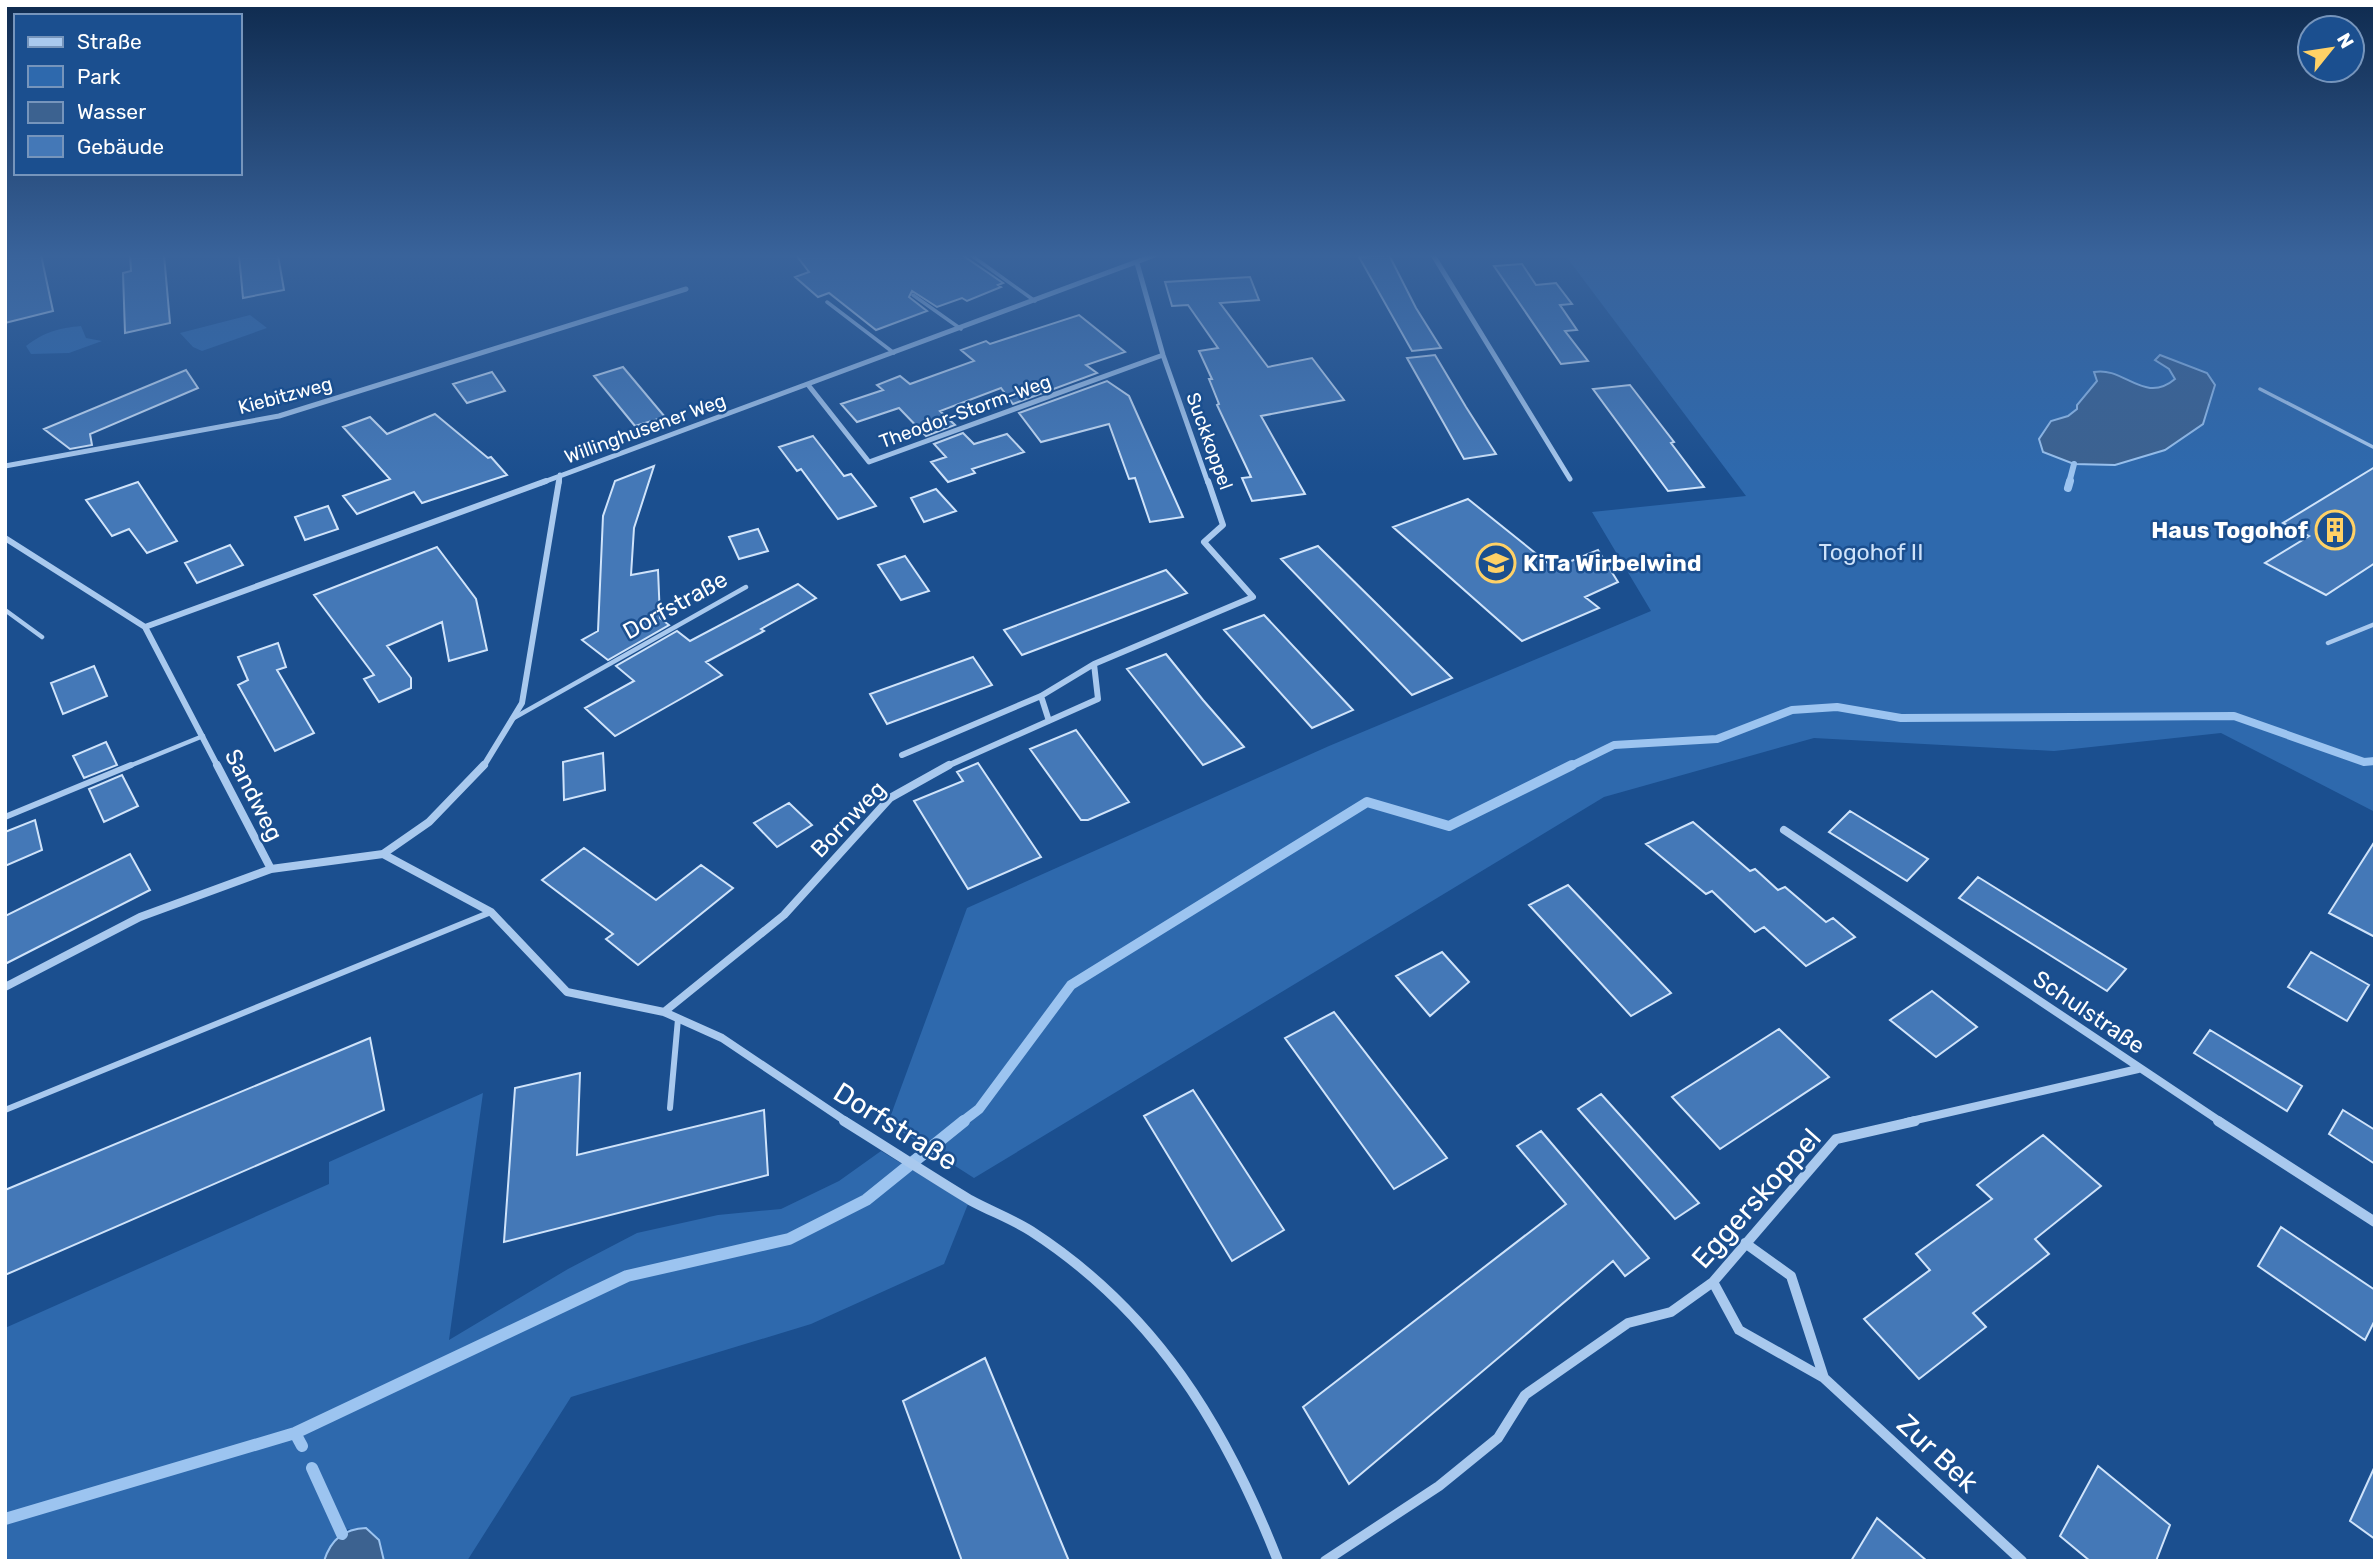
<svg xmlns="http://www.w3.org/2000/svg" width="2380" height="1566" viewBox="0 0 2380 1566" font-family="Rubik,sans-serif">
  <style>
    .green { fill: #2e69ad; fill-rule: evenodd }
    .water { fill: #3c6290; stroke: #9cc4f0; stroke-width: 2 }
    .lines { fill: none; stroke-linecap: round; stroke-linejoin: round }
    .stream-far3 { stroke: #9cc4f0; stroke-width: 6 }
    .stream-far2 { stroke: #9cc4f0; stroke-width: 8 }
    .stream-far1 { stroke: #9cc4f0; stroke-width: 10 }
    .stream { stroke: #9cc4f0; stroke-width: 12 }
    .building { fill: #4478b7; stroke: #cfe3fa; stroke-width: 2 }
    .lane-far2 { stroke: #a9c9ee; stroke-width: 3.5 }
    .lane-far1 { stroke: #a9c9ee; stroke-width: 4.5 }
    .lane { stroke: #a9c9ee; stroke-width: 6 }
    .street-far3 { stroke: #a9c9ee; stroke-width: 5 }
    .street-far2 { stroke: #a9c9ee; stroke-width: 6 }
    .street-far1 { stroke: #a9c9ee; stroke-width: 8 }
    .street { stroke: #a9c9ee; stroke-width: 10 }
    .labels { text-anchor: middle; stroke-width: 5; stroke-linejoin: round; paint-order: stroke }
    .far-street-label { font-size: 19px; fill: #fff; stroke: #1b4f8f }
    .poi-label { font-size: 23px; font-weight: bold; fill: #fff; stroke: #1b4f8f; text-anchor: end }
    .park-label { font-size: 23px; fill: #cfe3fa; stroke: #1b4f8f }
    .street-label { font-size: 23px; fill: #fff; stroke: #1b4f8f }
    .near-street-label { font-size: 28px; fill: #fff; stroke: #1b4f8f }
  </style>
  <rect width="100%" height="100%" fill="#1b4f8f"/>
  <path class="green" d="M1565,255H2375V812L2221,733L2054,751L1814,738L1604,797L974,1178L888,1123L967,908L1329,746L1651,611L1592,512L1746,496ZM2155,360L2215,385L2203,424L2039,439L2051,421L2068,416L2077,409V405L2097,381L2094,373C2101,373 2111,372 2117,375C2140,385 2150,399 2175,379L2169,369Z
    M250,315L267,328L202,351L193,347L180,333Z
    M81,326L86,338L102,341L69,353L31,354L26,346C44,332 59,328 81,326Z
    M483,1093L449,1340L568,1269L637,1233L718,1215L781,1209L839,1181L881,1151L968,1204L944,1264L811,1324L571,1397L467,1561H384L379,1540L348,1529L336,1539L324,1561H5V1328L329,1184V1162Z"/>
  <path class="water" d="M2160,355L2207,373L2215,385L2203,424L2165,450L2115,465L2074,464L2043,452L2039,439L2051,421L2068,416L2077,409V405L2097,381L2094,372C2124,366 2144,405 2175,379L2169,369L2155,360Z
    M366,1528L379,1540L384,1561H324C331,1539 344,1529 366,1528Z"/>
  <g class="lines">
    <path class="stream-far3" d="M2069,483L2074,464"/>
    <path class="stream-far2" d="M2068,488L2070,481
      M1569,767L1614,745L1717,739L1792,710L1837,707L1901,718L2234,716L2364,762L2375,761"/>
    <path class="stream-far1" d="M962,1122L979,1109L1071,985L1367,802L1449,826L1572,765"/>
    <path class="stream" d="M295,1433L302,1446
      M312,1468L342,1534
      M5,1519L295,1433L627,1276L789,1239L866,1200L964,1121"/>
  </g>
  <path class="building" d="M5,255H41L53,311L5,323Z
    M130,255H164L170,323L125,333L123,273L131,271Z
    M239,255H278L284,290L243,298Z
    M796,255H962L1003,283L998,285L1001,287L967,301L962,298L937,307L912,291L909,297L927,311L876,330L829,293L818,297L795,277L809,272Z
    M1389,255L1416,308L1441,348L1412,351L1359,257Z
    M1522,264L1536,285L1556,283L1572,304L1560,305L1577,330L1565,331L1588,361L1561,364L1494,266Z
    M1250,277L1259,300L1220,303L1268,367L1312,358L1344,400L1261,416L1305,494L1252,501L1242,478L1251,477L1217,405L1219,404L1209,379H1212L1199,351L1218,348L1188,305L1172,306L1165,282Z
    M1079,315L1125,352L1086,365L1097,373L1013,404L1001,388L940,411L955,425L926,436L899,408L857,422L841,404L883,390L877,385L900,376L910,384L974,361L961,350L986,341L990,344Z
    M1435,355L1466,407L1496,454L1464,459L1407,358Z
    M623,367L665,417L635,426L594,376Z
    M186,370L198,388L90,434L92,445L70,449L44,429Z
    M492,372L505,391L467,403L453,384Z
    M1107,381L1129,396L1183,517L1150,522L1135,478L1129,479L1109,424L1041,442L1019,413Z
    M1630,385L1674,442L1671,443L1704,487L1668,491L1593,389Z
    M435,414L488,458L491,457L507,475L422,503L414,492L357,514L343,496L390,479L343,427L370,417L387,434Z
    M963,433L974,444L1007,434L1024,452L972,469L975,473L948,482L931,462L946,457L934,444Z
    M813,436L844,476L851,474L876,506L838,519L801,469L797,471L779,447Z
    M654,466L634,528L631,575L658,570L660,618L669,625L608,660L582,640L598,631L603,516L615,481Z
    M2375,467V563L2326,595L2265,563L2309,536L2283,523Z
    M138,482L177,541L147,553L129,529L112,536L86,500Z
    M936,489L956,511L924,522L911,498Z
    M1468,499L1554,568L1598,550L1618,582L1585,597L1599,608L1522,641L1393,527Z
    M328,506L338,529L305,540L295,517Z
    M758,529L768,551L739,559L729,537Z
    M230,545L243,565L197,583L185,563Z
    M1318,546L1452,678L1412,695L1281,559Z
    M437,547L476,599L487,650L449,661L442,622L387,646L411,678V688L379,702L364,679L374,675L314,595Z
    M905,556L929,591L901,600L878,565Z
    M1166,570L1187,593L1022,655L1004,630Z
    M798,584L816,598L761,629L764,631L706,662L722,675L684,697L615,736L585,708L634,681L616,666L677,631L690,641Z
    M1264,615L1308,662L1353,710L1312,728L1224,630Z
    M278,643L286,667L277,670L314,733L275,751L238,685L248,680L238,657Z
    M1166,654L1203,700L1244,747L1203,765L1127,669Z
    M973,657L992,685L887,724L870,694Z
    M94,666L107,696L63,714L51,683Z
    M1076,730L1129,802L1088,820H1081L1030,749Z
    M106,742L117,765L84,778L73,756Z
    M603,753L605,790L564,800L563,762Z
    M978,763L1041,857L968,889L914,801L963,781L957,772Z
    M122,775L138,806L104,822L89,789Z
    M789,803L812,825L777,847L754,823Z
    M1850,811L1928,859L1907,881L1829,832Z
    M35,820L42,850L5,866V832Z
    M1693,822L1750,871L1755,869L1778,890L1785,887L1826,922L1833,918L1855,937L1806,966L1764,927L1755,932L1712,891L1706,894L1646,844Z
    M2375,841V937L2329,913Z
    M584,848L656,900L701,865L733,888L638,965L606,939L613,934L542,880Z
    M130,854L150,890L5,964V916Z
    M1978,877L2126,969L2107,991L1959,898Z
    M1568,885L1671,993L1631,1016L1529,905Z
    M1442,952L1469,982L1430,1016L1396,976Z
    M2311,952L2369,985L2347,1021L2288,987Z
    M1932,991L1977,1027L1936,1057L1890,1020Z
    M1334,1012L1447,1158L1394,1189L1285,1038Z
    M1779,1029L1829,1077L1720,1149L1672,1097Z
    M2210,1030L2302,1086L2287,1111L2194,1053Z
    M370,1038L384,1110L5,1275V1190Z
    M580,1073L577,1155L764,1110L768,1175L504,1242L515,1088Z
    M1193,1090L1284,1230L1232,1261L1144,1116Z
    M1601,1094L1699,1203L1675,1219L1578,1109Z
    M2343,1110L2375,1130V1164L2329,1134Z
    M1541,1131L1649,1258L1625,1276L1613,1261L1349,1484L1303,1407L1566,1204L1517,1146Z
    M2043,1135L2101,1186L2035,1239L2049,1254L1973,1313L1986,1327L1919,1379L1864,1319L1930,1270L1916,1254L1992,1199L1977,1185Z
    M2281,1227L2375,1290V1320L2365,1340L2258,1266Z
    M985,1358L1059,1537L1069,1561H962L903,1401Z
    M2098,1466L2170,1525L2156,1561H2090L2060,1536Z
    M2375,1466V1539L2350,1521Z
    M1877,1518L1927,1561H1851Z"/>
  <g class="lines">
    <path class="lane-far2" d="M971,255L1035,301
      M913,295L961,329
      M827,302L894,353
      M2260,389L2375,448"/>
    <path class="lane-far1" d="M5,610L42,637
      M2328,643L2375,624
      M512,719L746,587
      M127,767L203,736"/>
    <path class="lane" d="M5,817L131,765
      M670,1108L678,1019
      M5,1110L491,912"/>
    <path class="street-far3" d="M1433,255L1570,479
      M1137,263L1163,355L1208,483
      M809,386L869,462L1163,355
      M5,466L279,416L686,289
      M541,483L1155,255
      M559,483L560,475"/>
    <path class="street-far2" d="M5,538L145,627L218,767
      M145,627L546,481
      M1041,696L1049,721
      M902,755L1041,696L1094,664
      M483,767L522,703L559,481
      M945,767L1098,699L1094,664L1253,597L1204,542L1223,525L1208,481"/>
    <path class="street-far1" d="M217,765L271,869
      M1784,830L2221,1122
      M383,854L491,912L567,992L664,1012L722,1038L847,1122
      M5,987L140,917L271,869L383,854L429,822L484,765
      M664,1012L784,915L890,798L949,765
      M1907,1122L2138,1069"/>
    <path class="street" d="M844,1121C886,1147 927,1174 970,1200C990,1211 1012,1219 1031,1231C1156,1312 1225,1426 1278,1561
      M2218,1121L2375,1222
      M1745,1243L1791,1276L1824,1378L2022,1561
      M1713,1282L1739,1330L1824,1378
      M1325,1561L1439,1486L1498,1438L1525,1395L1628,1323L1671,1312L1713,1282L1836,1139L1915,1121"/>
  </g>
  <linearGradient id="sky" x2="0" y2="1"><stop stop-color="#0f2b4f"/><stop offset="0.54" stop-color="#39639b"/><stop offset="1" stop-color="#39639b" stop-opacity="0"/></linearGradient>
  <rect width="2380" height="474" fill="url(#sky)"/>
  <defs>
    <symbol id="building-ring" viewBox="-11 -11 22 22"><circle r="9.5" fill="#1b4f8f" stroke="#ffd166" stroke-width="1.5"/><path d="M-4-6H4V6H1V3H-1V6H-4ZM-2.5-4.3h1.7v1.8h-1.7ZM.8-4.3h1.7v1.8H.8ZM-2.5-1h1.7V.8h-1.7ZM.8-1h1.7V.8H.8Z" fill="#ffd166"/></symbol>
    <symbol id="school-ring" viewBox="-11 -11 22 22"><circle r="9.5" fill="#1b4f8f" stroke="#ffd166" stroke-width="1.5"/><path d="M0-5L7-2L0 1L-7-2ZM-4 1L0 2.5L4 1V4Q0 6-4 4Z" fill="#ffd166"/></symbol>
  </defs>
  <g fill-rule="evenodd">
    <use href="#building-ring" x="2313" y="508" width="44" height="44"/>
    <use href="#school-ring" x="1474" y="541" width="44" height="44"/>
  </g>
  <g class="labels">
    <g class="far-street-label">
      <text transform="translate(285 395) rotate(-15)" y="7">Kiebitzweg</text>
      <text transform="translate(965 411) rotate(-20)" y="7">Theodor-Storm-Weg</text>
      <text transform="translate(645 428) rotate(-20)" y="7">Willinghusener Weg</text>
      <text transform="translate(1210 441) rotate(70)" y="7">Suckkoppel</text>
    </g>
    <g class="poi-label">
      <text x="2308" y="538">Haus Togohof</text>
      <text x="1523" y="571" text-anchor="start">KiTa Wirbelwind</text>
    </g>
    <g class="park-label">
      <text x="1871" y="560">Togohof II</text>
    </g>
    <g class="street-label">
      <text transform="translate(675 605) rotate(-29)" y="8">Dorfstraße</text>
      <text transform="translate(254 795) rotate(63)" y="8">Sandweg</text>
      <text transform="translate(848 819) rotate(-46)" y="8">Bornweg</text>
      <text transform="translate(2089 1012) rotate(34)" y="8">Schulstraße</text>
    </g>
    <g class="near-street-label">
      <text transform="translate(896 1126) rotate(32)" y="10">Dorfstraße</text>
      <text transform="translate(1756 1198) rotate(-48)" y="10">Eggerskoppel</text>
      <text transform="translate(1938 1453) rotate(43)" y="10">Zur Bek</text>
    </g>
  </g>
  <rect width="2380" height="1566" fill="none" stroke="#ffffff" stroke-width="14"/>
  <rect x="14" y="14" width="228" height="161" fill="#1b4f8f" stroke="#7695bc" stroke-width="2"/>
  <rect x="28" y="37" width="35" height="10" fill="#a9c9ee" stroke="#7695bc" stroke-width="2"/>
  <text x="77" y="49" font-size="21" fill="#ffffff">Straße</text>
  <rect x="28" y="66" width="35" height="21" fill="#2e69ad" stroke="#7695bc" stroke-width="2"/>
  <text x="77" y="84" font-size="21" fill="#ffffff">Park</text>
  <rect x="28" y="102" width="35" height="21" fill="#3c6290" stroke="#7695bc" stroke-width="2"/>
  <text x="77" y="119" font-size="21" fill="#ffffff">Wasser</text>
  <rect x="28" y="136" width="35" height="21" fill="#4478b7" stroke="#7695bc" stroke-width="2"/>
  <text x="77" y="154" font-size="21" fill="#ffffff">Gebäude</text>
  <g transform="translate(2331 49) rotate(60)"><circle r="33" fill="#1b4f8f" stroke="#7695bc" stroke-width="2"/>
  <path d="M0-5L12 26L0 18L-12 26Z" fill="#ffd166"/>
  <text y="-10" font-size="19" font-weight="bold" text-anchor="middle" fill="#ffffff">N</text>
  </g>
</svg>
